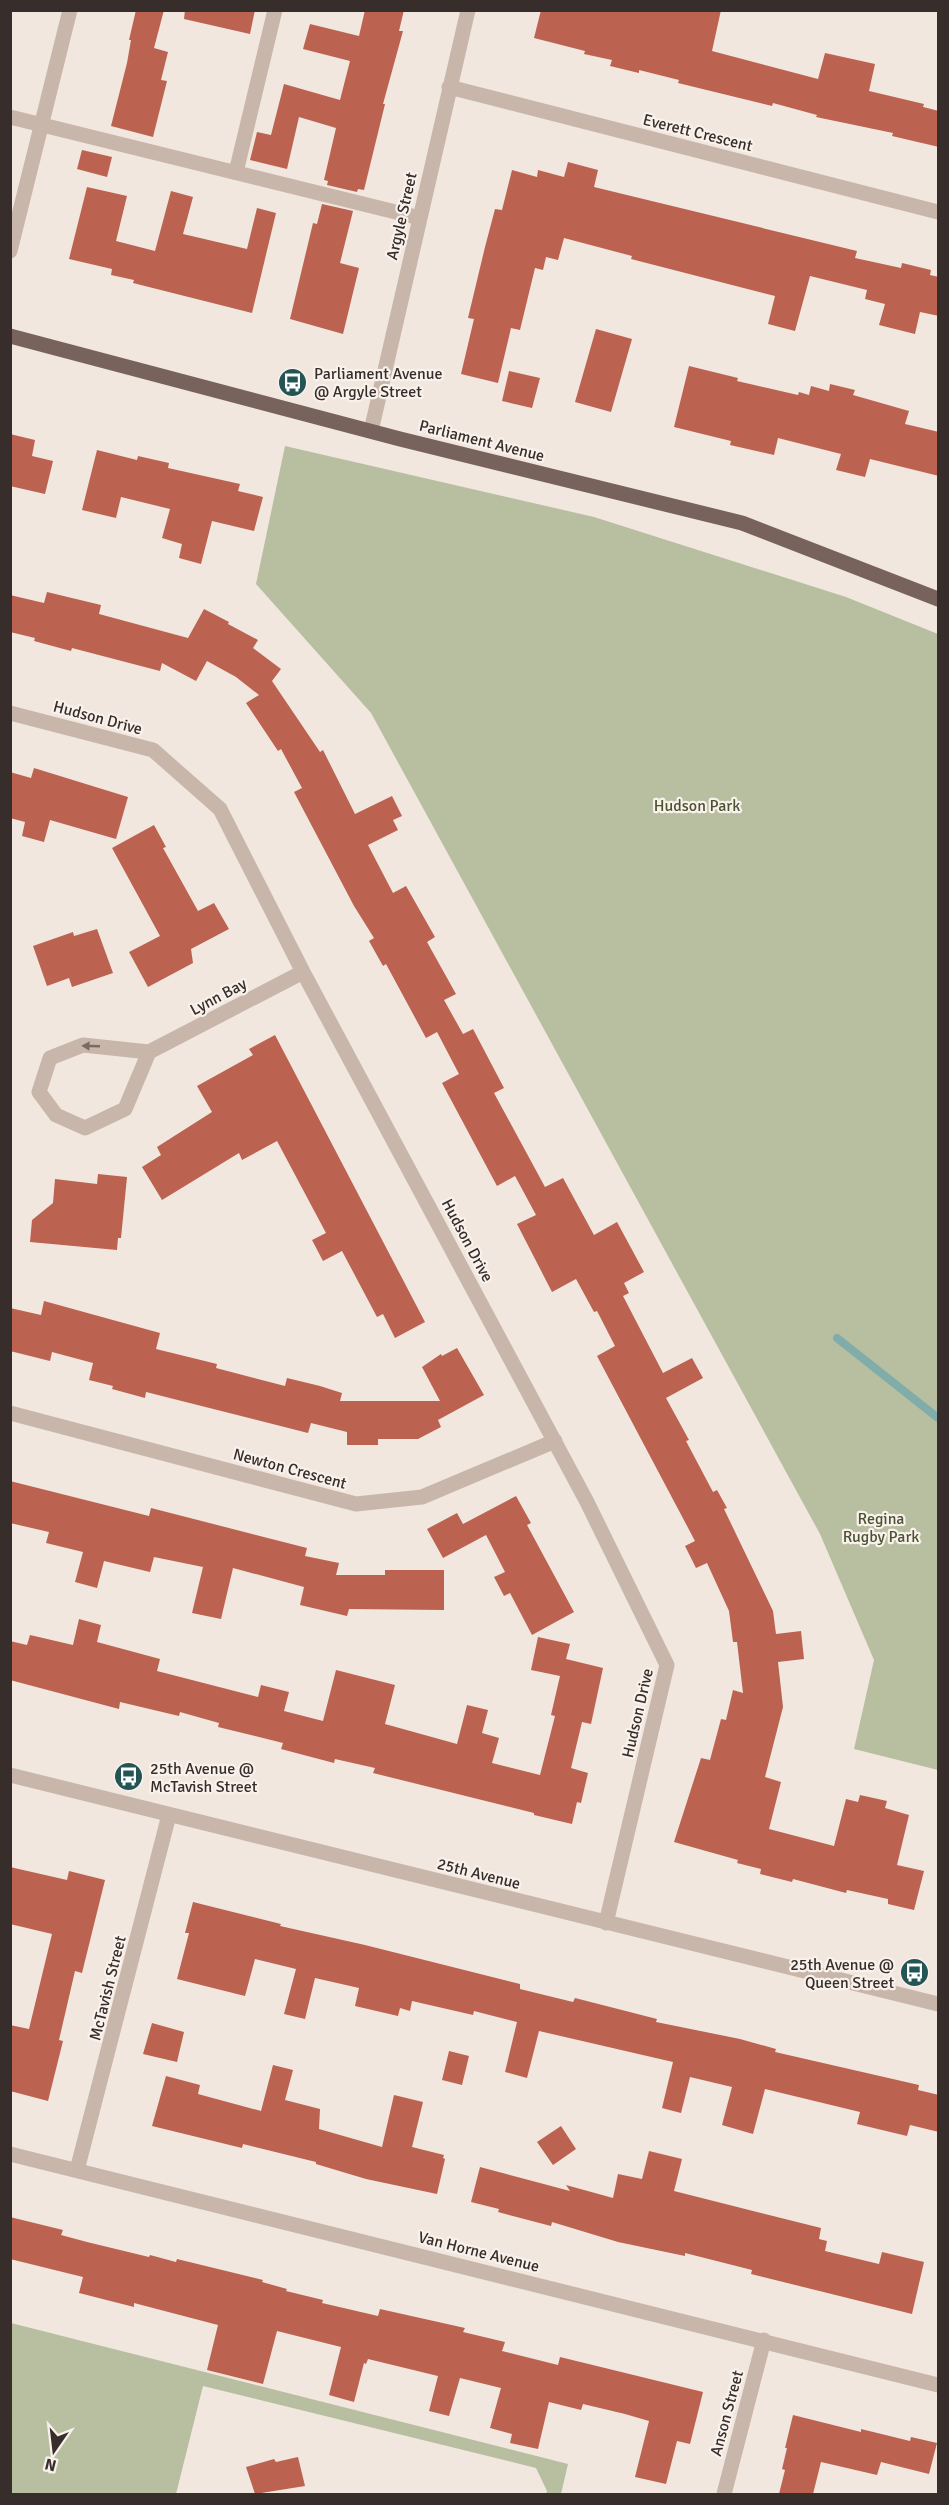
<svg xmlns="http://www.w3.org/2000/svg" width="949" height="2505" viewBox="0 0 949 2505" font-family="Signika,sans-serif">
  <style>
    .green { fill: #b7bfa0 }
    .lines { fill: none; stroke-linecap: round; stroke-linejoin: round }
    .stream { stroke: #80acaa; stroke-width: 8 }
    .building { fill: #bc6251 }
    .minor { stroke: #c8b6ab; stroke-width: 15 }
    .major { stroke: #77635c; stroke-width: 15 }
    .oneway { fill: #786b64 }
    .labels { text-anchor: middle; stroke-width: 4.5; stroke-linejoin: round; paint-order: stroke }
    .street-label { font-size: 16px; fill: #372d2a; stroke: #f9f1eb }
    .poi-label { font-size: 16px; fill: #372d2a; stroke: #f9f1eb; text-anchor: start }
    .park-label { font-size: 16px; fill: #495330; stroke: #f9f1eb }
  </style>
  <rect width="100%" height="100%" fill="#f1e7df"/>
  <path class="green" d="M285,446L594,517L846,597L938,634V1770L854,1749L874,1660L820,1534L371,713L256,584Z
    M11,2323L568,2464L561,2494H546L547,2491L536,2468L203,2386L176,2494H11Z"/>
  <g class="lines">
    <path class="stream" d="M837,1338L938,1418"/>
  </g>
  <path class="building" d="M136,10H164L154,48L168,52L161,80L167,81L153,137L111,126L127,63L131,40H129Z
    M185,10H255L250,34L184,19Z
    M365,10H404L399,31H403L383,104H385L364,190L358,189L357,192L327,185L328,181L324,180L336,128L299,117L287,169L250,160L257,132L271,135L284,84L340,100L350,61L303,49L310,24L359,36Z
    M541,10H721L712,51L818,79L825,53L875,64L869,91L924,104L923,107L939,111V147L892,136L893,133L816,117L817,115L773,103L772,106L678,83L679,80L639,70V73L610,66L612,60L584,54L585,51L534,38Z
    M82,150L112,157L107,177L77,169Z
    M568,162L598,170L594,187L857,251L855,258L901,268L902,263L931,270L930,275L939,277V316L920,312L915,334L879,325L885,304L865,299L867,290L810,276L795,331L768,324L775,296L631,259L632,256L564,238L558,260L546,257L543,270L535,268L520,330L511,328L498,383L461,374L474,319L468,318L485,247L495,209L502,210L512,170L537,177L538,170L564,177Z
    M87,187L127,196L116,241L155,251L171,191L193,197L183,234L247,249L257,208L276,213L252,313L133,283L134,280L111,275L112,269L69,259Z
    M322,204L353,211L340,263L359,268L343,334L290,319L313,223L317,224Z
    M596,329L632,339L611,412L575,402Z
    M689,366L738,378L737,381L798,395L799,392L809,395L811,386L829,391L830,384L855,390L853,395L909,411L905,424L939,432V476L870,459L865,477L836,470L841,454L778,438L774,455L730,445L731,441L674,427Z
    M509,371L540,378L532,408L502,401Z
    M10,434L35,440L32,456L53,461L45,494L10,486Z
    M97,450L137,460L138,456L169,463L168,468L240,484L238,491L263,497L254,531L212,521L201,564L179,558L182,544L162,538L170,509L121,497L116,518L82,510Z
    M47,592L101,605L99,614L188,638L204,609L229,622L228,624L258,640L253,648L281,669L272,681L320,752L323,750L355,814L392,796L402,816L393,820L398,830L368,845L393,893L406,886L435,937L427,942L456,994L444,1000L463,1034L473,1029L504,1088L494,1093L545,1187L563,1178L594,1235L617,1222L644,1272L624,1283L629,1293L623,1296L663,1373L692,1358L703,1378L666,1398L689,1440L686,1441L713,1492L717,1490L727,1508L724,1509L773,1611L776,1634L801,1631L804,1659L778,1662L783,1707L765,1777L781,1782L769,1829L834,1846L846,1799L858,1802L860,1795L887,1801L885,1808L909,1815L897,1865L924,1871L914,1910L888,1904V1899L847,1890L846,1893L793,1879L792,1882L760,1874L761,1869L737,1863L738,1860L674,1842L701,1758L710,1760L721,1719L726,1720L733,1690L743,1693L737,1642H733L729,1611L707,1563L696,1568L685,1546L695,1541L597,1356L615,1346L597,1311L594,1312L576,1279L552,1292L517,1224L536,1215L515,1176L497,1186L442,1083L459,1074L437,1032L426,1038L386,964L383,966L369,941L374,938L354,906L294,792L302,788L281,749L278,751L246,703L259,695L236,677L207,661L196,681L162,663L160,671L72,648L71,651L34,641L35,638L10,632V595L44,603Z
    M34,768L128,797L116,839L50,820L44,842L22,836L25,822L10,818V772L31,778Z
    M154,825L166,847L163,848L198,911L214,903L229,929L191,949L193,963L148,987L129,952L160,936L112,848Z
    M97,929L113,973L72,987L69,978L47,986L33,946L73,932L74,936Z
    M275,1035L425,1322L395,1338L383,1314L377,1317L342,1251L323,1261L312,1240L326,1233L277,1141L242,1160L239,1153L162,1200L142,1167L161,1155L157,1147L212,1112L197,1086L253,1055L249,1049Z
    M98,1174L127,1177L121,1238H118L117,1250L30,1242L32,1220L53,1203L55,1179L97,1184Z
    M44,1301L160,1333L156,1349L217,1364L216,1368L285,1386L287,1378L320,1386L342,1393L340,1401H440L422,1367L441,1354L442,1356L457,1348L484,1395L438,1420L441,1427L418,1439H378V1445H347V1432L311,1423L308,1433L146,1392L145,1398L112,1389L113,1386L89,1380L93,1363L52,1352L50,1361L10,1351V1308L41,1315Z
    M10,1481L149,1516L151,1508L307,1548L305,1556L339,1563L336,1575H385V1570H444V1610L349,1609L347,1616L300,1605L304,1587L233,1568L221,1619L192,1613L203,1567L154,1557L150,1572L104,1561L97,1588L75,1582L83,1552L46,1543L49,1532L10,1523Z
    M516,1496L531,1523L527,1525L574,1612L532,1635L510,1593L504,1596L494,1577L505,1572L486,1535L443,1558L427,1529L457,1513L463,1524Z
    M79,1619L101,1625L97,1642L160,1659L157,1671L258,1697L261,1685L289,1692L284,1711L323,1721L336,1670L395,1685L385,1724L457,1744L467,1705L488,1710L482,1733L499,1738L492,1763L540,1775L555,1716L551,1715L560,1676L531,1670L538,1637L570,1644L566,1659L603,1668L591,1724L582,1722L571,1768L588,1773L581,1803L577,1802L572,1824L534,1815V1813L373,1773L375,1768L335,1759L334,1763L281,1749L283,1743L218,1727L219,1723L180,1712L179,1716L120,1702L119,1709L10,1680V1641L27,1645L30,1635L73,1645Z
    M10,1867L67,1880L69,1871L105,1880L82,1973L75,1971L59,2040L63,2041L48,2101L10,2091V2025L29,2029L52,1934L10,1924Z
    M193,1902L281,1924L280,1926L365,1945L520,1984V1989L573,2002L575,1998L657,2019L656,2022L740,2039L776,2049L775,2052L919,2085L918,2090L939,2095V2132L910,2125L907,2136L857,2124L860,2112L765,2089L753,2134L722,2125L732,2087L690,2077L681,2113L662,2108L673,2062L539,2031L527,2078L505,2072L517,2022L474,2011L473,2015L412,2001L410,2011L400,2008L398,2016L355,2006L359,1988L315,1978L305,2019L284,2014L296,1969L255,1959L245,1996L177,1979L189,1933H185Z
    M152,2023L184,2032L177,2062L143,2054Z
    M449,2051L469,2056L462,2085L442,2080Z
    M273,2065L293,2070L285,2100L320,2109L319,2129L382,2147L394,2095L423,2102L412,2147L444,2155L443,2158L445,2159L437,2194L366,2179L316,2164V2162L243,2144L242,2148L152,2126L166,2076L200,2085L198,2094L261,2111Z
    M561,2126L576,2149L553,2165L537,2142Z
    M649,2151L682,2159L674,2191L821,2228L819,2239L827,2241L825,2251L879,2264L882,2252L924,2262L912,2314L751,2274L752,2270L685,2253V2256L618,2242L552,2222L551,2226L498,2212L499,2209L471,2202L480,2167L570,2191L566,2185L613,2198L618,2174L642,2179Z
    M10,2217L63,2230L61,2235L87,2242L149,2257L150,2255L176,2262L177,2259L263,2280L262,2282L287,2289L286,2291L323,2300L322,2303L378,2316L380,2309L465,2328L463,2332L505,2342L502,2351L558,2365L560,2357L703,2392L690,2444L677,2441L666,2484L635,2477L649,2421L625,2414L583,2404L581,2410L549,2402L538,2449L510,2443L512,2434L490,2428L501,2388L460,2378L449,2416L429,2411L438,2376L368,2359L366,2364L364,2363L354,2402L329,2395L341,2347L277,2331L263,2384L207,2370L218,2325L134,2303V2307L79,2293L83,2277L10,2259Z
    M793,2415L861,2432V2429L910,2441L911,2437L937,2443L929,2474L881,2462L877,2475L821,2462L813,2494H779L785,2470L782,2469L787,2448H785Z
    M298,2457L305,2486L255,2494L246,2467L274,2459L276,2462Z"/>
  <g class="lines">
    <path class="minor" d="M449,87L938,212
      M10,117L420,218
      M236,172L275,10
      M10,251L70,10
      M371,431L468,10
      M10,713L153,750L220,809L303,972L587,1502L667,1665L606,1923
      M149,1052L125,1109L85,1128L56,1115L39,1092L50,1058L83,1045L149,1052L303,972
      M10,1413L356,1504L422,1497L555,1441
      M10,1775L938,2004
      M10,2154L938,2385
      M77,2170L169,1815
      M724,2494L764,2340"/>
    <path class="major" d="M10,336L400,439L742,523L938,599"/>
  </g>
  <defs><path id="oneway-solid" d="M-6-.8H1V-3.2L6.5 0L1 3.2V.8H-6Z" transform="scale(1.5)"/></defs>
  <use class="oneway" href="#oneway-solid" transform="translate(91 1046) rotate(-178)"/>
  <defs>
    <symbol id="bus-disc" viewBox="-11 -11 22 22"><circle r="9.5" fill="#235554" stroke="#f9f1eb"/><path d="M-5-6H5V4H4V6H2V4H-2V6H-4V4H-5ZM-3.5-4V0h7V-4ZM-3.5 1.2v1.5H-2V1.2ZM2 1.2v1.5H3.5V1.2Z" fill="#fff"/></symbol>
  </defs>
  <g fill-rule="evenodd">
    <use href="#bus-disc" x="276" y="366" width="33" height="33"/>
    <use href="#bus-disc" x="112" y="1760" width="33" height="33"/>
    <use href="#bus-disc" x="898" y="1956" width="33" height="33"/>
  </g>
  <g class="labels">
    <g class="street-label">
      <text transform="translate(698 132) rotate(14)" y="6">Everett Crescent</text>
      <text transform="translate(401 216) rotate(-77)" y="6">Argyle Street</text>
      <text transform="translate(482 440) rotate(14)" y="6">Parliament Avenue</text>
      <text transform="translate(98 717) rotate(15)" y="6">Hudson Drive</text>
      <text transform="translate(218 996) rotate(-28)" y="6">Lynn Bay</text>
      <text transform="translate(468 1240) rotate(62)" y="6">Hudson Drive</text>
      <text transform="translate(290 1468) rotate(15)" y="6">Newton Crescent</text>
      <text transform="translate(637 1713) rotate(-77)" y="6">Hudson Drive</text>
      <text transform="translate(479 1873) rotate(14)" y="6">25th Avenue</text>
      <text transform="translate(107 1988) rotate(-76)" y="6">McTavish Street</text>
      <text transform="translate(479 2251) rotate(14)" y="6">Van Horne Avenue</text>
      <text transform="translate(726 2413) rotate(-75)" y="6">Anson Street</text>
    </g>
    <g class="poi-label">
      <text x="314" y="379">Parliament Avenue<tspan x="314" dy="18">@ Argyle Street</tspan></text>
      <text x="150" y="1774">25th Avenue @<tspan x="150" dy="18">McTavish Street</tspan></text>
      <text x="894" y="1970" text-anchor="end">25th Avenue @<tspan x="894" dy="18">Queen Street</tspan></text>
    </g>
    <g class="park-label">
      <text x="697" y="811">Hudson Park</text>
      <text x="881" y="1524">Regina<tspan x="881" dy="18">Rugby Park</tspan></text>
    </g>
  </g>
  <rect width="949" height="2505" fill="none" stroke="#372d2a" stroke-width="24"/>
  <g transform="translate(54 2451) rotate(194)" stroke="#f9f1eb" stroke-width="4.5" paint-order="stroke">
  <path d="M0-4.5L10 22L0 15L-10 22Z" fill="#372d2a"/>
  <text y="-9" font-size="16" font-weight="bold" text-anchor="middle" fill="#372d2a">N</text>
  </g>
</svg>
